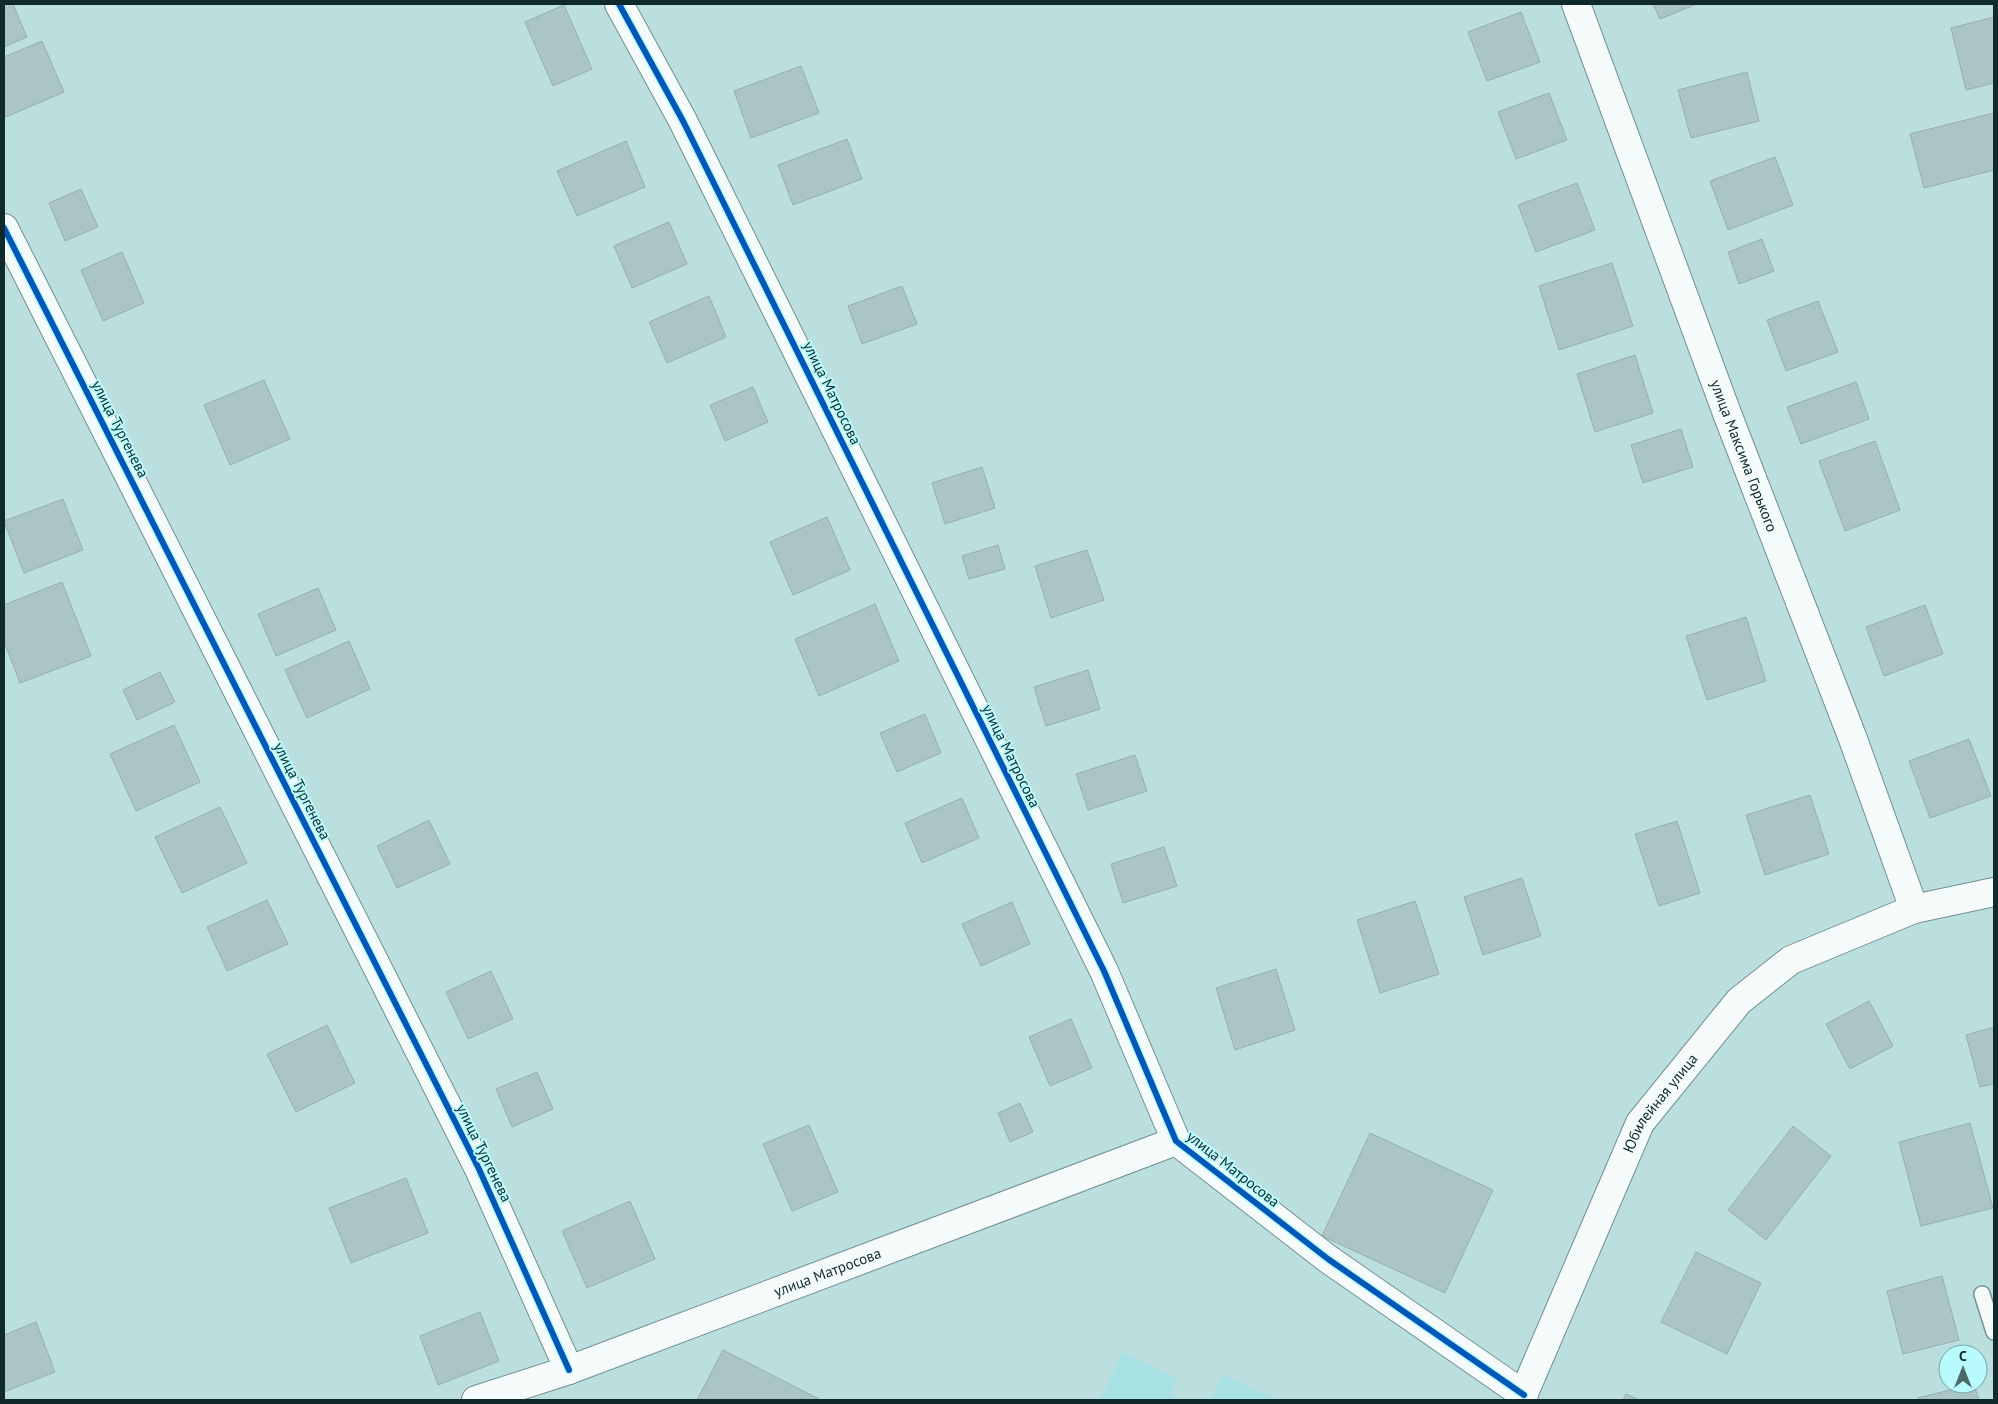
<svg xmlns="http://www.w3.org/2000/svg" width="1998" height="1404" viewBox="0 0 1998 1404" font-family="'PT Sans',sans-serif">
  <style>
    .built { fill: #a8e1e3 }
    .building { fill: #aac5c3; stroke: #96b0af }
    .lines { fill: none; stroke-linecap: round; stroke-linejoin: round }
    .service-casing { stroke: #749091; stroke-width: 18 }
    .minor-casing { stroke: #749091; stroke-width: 30 }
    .tertiary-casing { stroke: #749091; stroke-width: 30 }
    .service { stroke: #f5fafa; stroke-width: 15 }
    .minor { stroke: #f5fafa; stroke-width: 28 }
    .tertiary { stroke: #f5fafa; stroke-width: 28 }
    .cycleway-casing { stroke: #b9fafc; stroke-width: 9 }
    .cycleway { stroke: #0057b8; stroke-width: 6 }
    .labels { text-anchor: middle; stroke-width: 4; stroke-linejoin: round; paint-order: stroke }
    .street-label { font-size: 15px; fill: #102a2b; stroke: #b9fafc }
  </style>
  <rect width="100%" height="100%" fill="#bbdedf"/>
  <path class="built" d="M1123,1352L1177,1379L1170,1394L1181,1400H1100Z
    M1224,1375L1276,1400H1211Z"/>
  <path class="building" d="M4,4H13L27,37L4,47Z
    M1653,4H1697L1660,19Z
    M564,5L592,69L553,86L525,22Z
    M1521,12L1540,62L1487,81L1468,32Z
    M1994,17V83L1966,90L1951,28Z
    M42,41L64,92L6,117L4,111V57Z
    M801,66L819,113L751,138L734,91Z
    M1747,72L1759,121L1691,138L1678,90Z
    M1549,93L1567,140L1516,159L1498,112Z
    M1994,113V170L1924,188L1910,134Z
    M847,139L862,179L793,205L778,165Z
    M626,141L645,187L577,216L557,171Z
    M1775,157L1793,205L1728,230L1710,181Z
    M1577,183L1595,230L1536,252L1518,205Z
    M81,189L98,227L65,241L49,203Z
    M669,222L687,264L632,288L614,246Z
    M1762,239L1774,271L1739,284L1728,252Z
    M122,252L144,303L103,321L81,270Z
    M1612,263L1633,326L1559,350L1539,286Z
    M902,286L917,324L862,344L848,306Z
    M709,296L726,337L667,363L649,322Z
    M1818,301L1838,352L1786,371L1767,320Z
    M1635,355L1653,413L1595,432L1577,374Z
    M264,380L290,439L230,465L204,405Z
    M1856,382L1869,419L1801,444L1787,407Z
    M753,387L768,422L725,441L710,405Z
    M1681,429L1693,467L1643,483L1631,445Z
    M1875,441L1900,510L1845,531L1819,461Z
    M982,467L995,508L945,524L932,483Z
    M63,499L83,550L24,573L4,521Z
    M827,517L850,570L793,595L770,542Z
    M998,545L1005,569L969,579L962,556Z
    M1087,550L1104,600L1051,618L1035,566Z
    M62,582L91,656L20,683L4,641V605Z
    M318,588L336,630L276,656L258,614Z
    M875,604L899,661L819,696L795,639Z
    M1925,605L1943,654L1884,676L1866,627Z
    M1746,617L1766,681L1707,700L1686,636Z
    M349,641L370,689L307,718L285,670Z
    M1088,670L1100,709L1046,726L1034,687Z
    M160,672L175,702L137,720L123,690Z
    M925,714L941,753L897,772L880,733Z
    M174,725L200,782L136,811L110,754Z
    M1969,739L1991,796L1930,818L1909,761Z
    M1135,755L1147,791L1088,810L1076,774Z
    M1810,795L1829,854L1765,875L1746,815Z
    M962,798L979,838L922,863L905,823Z
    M220,807L247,863L182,893L155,837Z
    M429,820L450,864L397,888L377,846Z
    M1677,821L1700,893L1659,906L1635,834Z
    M1164,847L1177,886L1123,903L1111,864Z
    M1522,878L1541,936L1483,955L1464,897Z
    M267,900L288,944L227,971L207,927Z
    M1415,901L1439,974L1380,993L1357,920Z
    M1012,902L1030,944L981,966L962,924Z
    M1276,969L1295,1030L1235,1050L1216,988Z
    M491,971L513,1019L468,1039L446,992Z
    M1869,1001L1893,1046L1850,1069L1826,1024Z
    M1071,1019L1092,1068L1050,1086L1029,1037Z
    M327,1025L355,1083L296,1112L267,1054Z
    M1994,1027V1084L1980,1087L1966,1035Z
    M537,1072L553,1109L512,1127L496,1089Z
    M1020,1103L1033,1132L1010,1142L998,1113Z
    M1970,1123L1993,1208L1921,1226L1899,1142Z
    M809,1125L838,1192L792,1211L763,1144Z
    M1793,1126L1831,1156L1766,1240L1728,1210Z
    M1370,1133L1493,1190L1445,1293L1322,1236Z
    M406,1178L428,1233L351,1263L329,1208Z
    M630,1201L655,1259L587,1288L562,1231Z
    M1696,1252L1761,1283L1727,1354L1661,1322Z
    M1942,1276L1959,1340L1903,1354L1887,1291Z
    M480,1312L499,1361L438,1385L420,1336Z
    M36,1322L55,1372L4,1392V1335Z
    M723,1350L821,1400H697Z
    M1974,1384L1979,1400H1919L1918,1398Z
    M1626,1394L1639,1400H1623Z"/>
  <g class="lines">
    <defs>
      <path id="service" d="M1982,1294L1994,1332"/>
      <g id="minor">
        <path d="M619,4L683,121L1104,971L1176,1141L1328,1259L1524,1395"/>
        <path id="s1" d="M1576,4L1728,416L1853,739L1914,909"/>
        <path d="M4,228L479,1169L569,1370"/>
        <path id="s2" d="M476,1400L569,1370L1176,1141"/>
      </g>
      <g id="tertiary">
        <path id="s3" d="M1521,1400L1640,1123L1739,1001L1791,960L1914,909L1994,892"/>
      </g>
    </defs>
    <use href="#service" class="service-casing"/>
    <use href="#minor" class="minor-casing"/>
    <use href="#tertiary" class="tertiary-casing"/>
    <use href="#service" class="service"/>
    <use href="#minor" class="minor"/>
    <use href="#tertiary" class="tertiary"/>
    <defs>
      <path id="cycleway" d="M619,4L683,121L1104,971L1176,1141L1328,1259L1524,1395
        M4,228L479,1169L569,1370"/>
    </defs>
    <use href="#cycleway" class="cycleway-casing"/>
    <use href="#cycleway" class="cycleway"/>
  </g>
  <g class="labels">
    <g class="street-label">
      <text transform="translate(832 393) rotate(64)" y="5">улица Матросова</text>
      <text transform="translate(120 429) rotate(63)" y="5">улица Тургенева</text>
      <text dy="5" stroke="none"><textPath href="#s1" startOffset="482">улица Максима Горького</textPath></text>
      <text transform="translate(1011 756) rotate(64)" y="5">улица Матросова</text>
      <text transform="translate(302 791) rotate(63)" y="5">улица Тургенева</text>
      <text dy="5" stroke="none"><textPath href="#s3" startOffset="329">Юбилейная улица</textPath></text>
      <text transform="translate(484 1153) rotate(64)" y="5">улица Тургенева</text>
      <text transform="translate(1233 1169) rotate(38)" y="5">улица Матросова</text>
      <text dy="5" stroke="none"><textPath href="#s2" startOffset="374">улица Матросова</textPath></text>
    </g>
  </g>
  <rect width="1998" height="1404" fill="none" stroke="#102a2b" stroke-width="10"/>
  <g transform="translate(1963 1369)"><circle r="24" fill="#b9fafc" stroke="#75a7a8"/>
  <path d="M0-4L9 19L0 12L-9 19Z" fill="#4c696a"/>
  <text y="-8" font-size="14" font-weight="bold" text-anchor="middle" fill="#102a2b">С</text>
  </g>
</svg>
